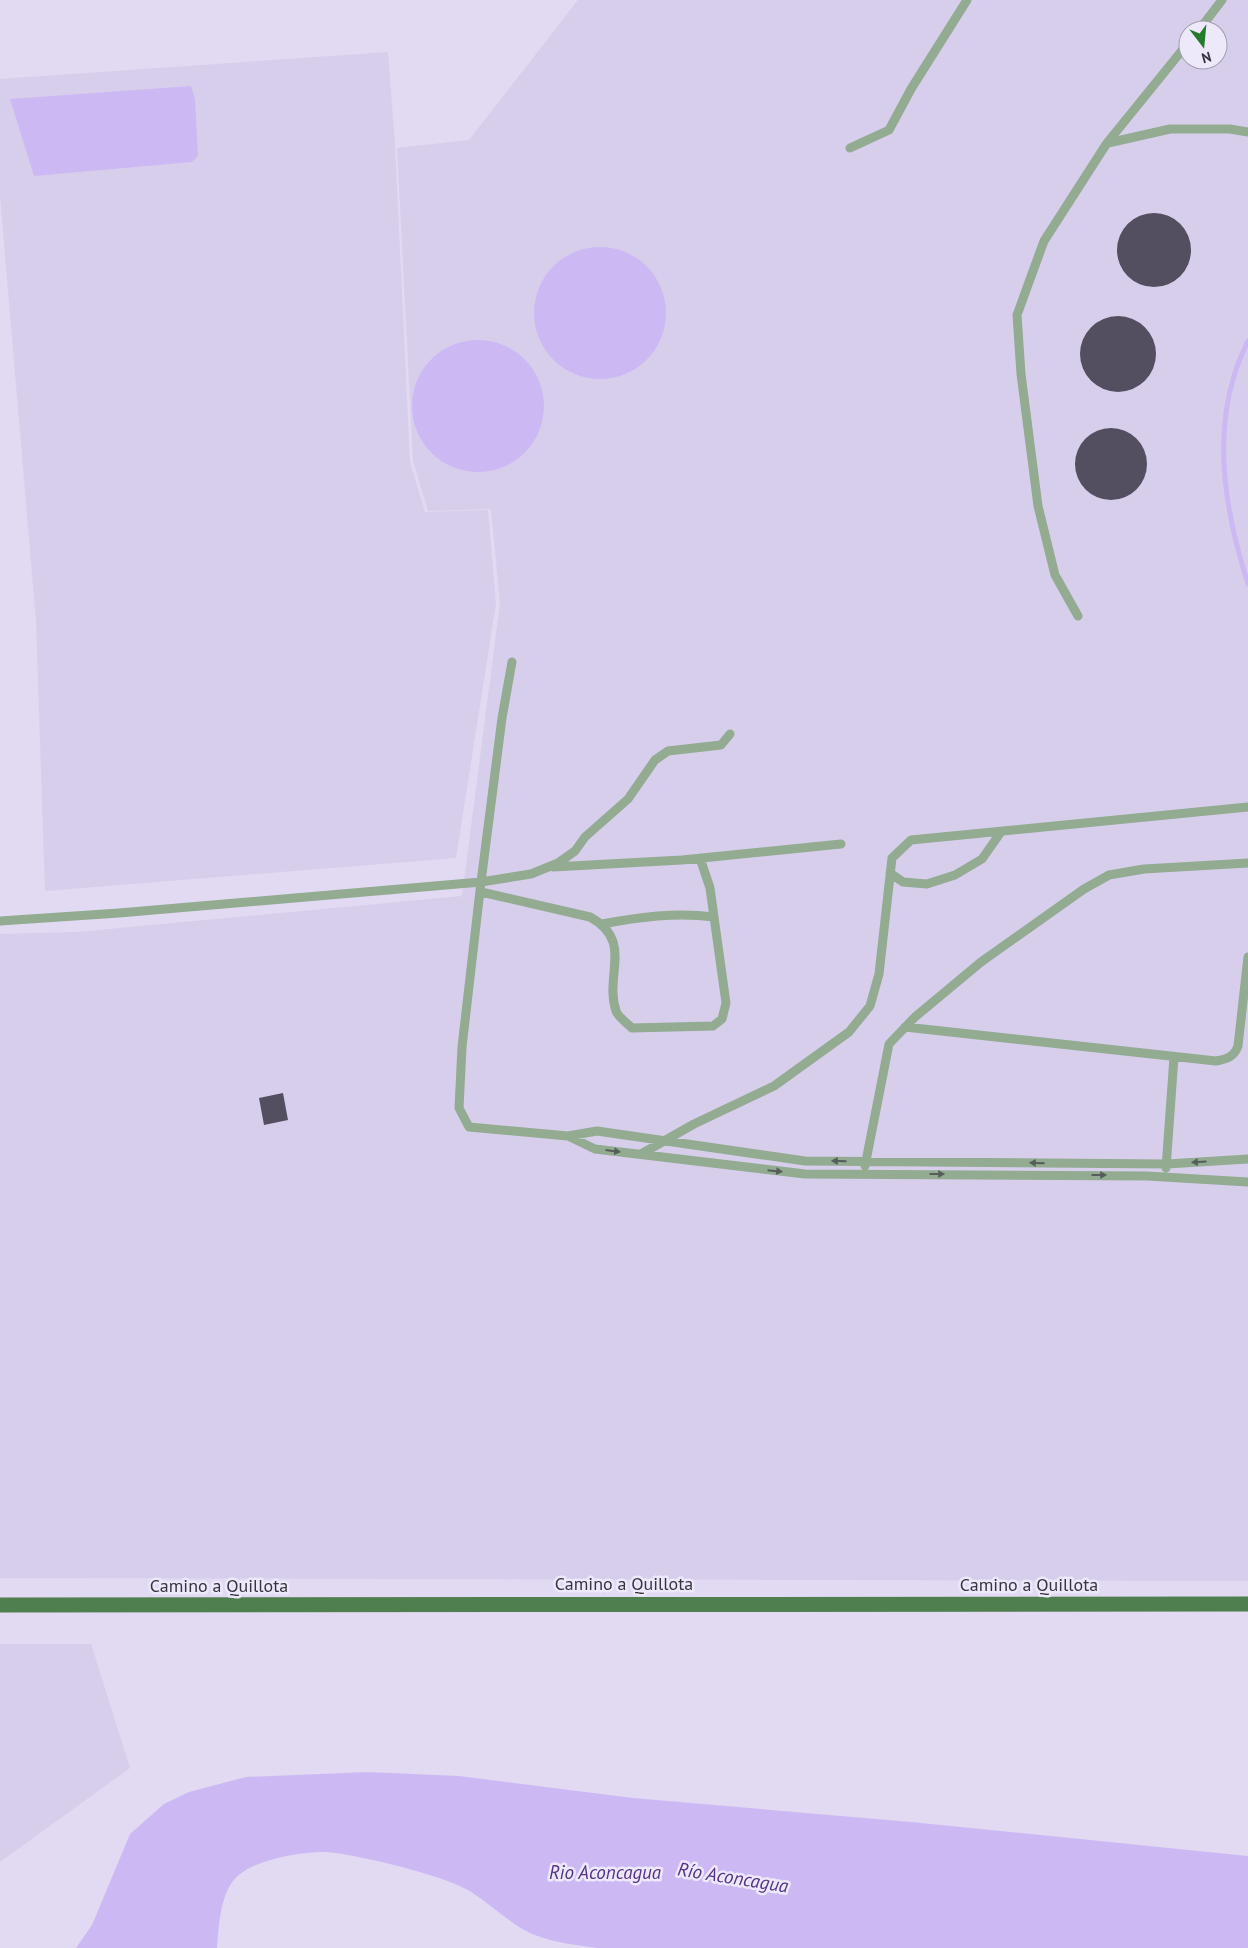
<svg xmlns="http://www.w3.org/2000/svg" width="1248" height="1948" viewBox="0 0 1248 1948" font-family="'PT Sans',sans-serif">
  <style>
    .built { fill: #d7ceec; fill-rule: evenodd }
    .water { fill: #ccb9f4 }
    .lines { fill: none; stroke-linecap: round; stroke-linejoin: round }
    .stream { stroke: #ccb9f4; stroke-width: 5 }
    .building { fill: #544e61 }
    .lane { stroke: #92ab91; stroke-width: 9 }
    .primary { stroke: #4f7f4f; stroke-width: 15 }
    .oneway { fill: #565e5a }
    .labels { text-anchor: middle; stroke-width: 5; stroke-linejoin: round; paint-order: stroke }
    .street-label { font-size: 18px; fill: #36343d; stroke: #eee8fb }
    .water-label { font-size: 19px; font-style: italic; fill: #553387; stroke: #eee8fb }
  </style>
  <rect width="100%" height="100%" fill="#e1daf2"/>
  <path class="built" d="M578,0H1248V1581L0,1578V934L77,932L462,896L500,604L491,509L428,511L413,461L397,148L469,140ZM1188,30H1218V60H1188Z
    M388,52L395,145L410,462L425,512L488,510L496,603L456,858L45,891L36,621L0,196V79Z
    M0,1644H91L130,1768L0,1862Z"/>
  <path class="water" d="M191,86L195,99L198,156L192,162L34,176L10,99Z
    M534 313a66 66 0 1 1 132 0a66 66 0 1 1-132 0Z
    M412 406a66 66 0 1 1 132 0a66 66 0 1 1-132 0Z
    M368,1772L459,1776L633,1798L911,1822L1248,1856V1948H598C577,1945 555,1943 535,1935C514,1928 488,1901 466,1889C438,1874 359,1855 327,1852C304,1851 258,1859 240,1874C220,1889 219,1925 217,1948H76L92,1925L130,1834L164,1804L189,1792L246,1777Z"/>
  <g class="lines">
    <path class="stream" d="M1248,341C1243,352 1237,364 1234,376C1213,444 1227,518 1248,584"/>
  </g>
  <path class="building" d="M1117 250a37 37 0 1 1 74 0a37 37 0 1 1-74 0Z
    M1080 354a38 38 0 1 1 76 0a38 38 0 1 1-76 0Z
    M1075 464a36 36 0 1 1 72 0a36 36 0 1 1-72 0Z
    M283,1093L288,1120L264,1125L259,1098Z"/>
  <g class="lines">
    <path class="lane" d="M1199,30L1222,0
      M1108,143L1170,129H1230L1248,132
      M850,148L889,130L911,89L967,0
      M1078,616L1055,575L1038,506L1021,374L1017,315L1044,241L1107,143L1188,43
      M512,662L502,718L481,882L531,874L558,863L575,851L585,837L628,799L655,760L668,751L721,745L730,734
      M700,858L710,888L714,917
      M553,867L682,860L841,844
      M890,873L903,882L927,884L955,875L982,859L1001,832
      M481,892L590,917C634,941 604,975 616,1011C618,1017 628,1024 632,1028L713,1026L722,1019L726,1003L714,917C675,912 640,917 602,924
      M0,921L119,913L481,882L462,1047L459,1108L469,1127L568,1136L597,1131L805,1161L1167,1164L1248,1159
      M905,1027L1216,1061C1227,1059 1234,1057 1238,1046L1248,957
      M568,1136L595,1149L805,1174L1147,1176L1248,1182
      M641,1154L694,1124L774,1086L849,1032L870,1006L879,974L892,858L911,840L1248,807
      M865,1166L889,1044L915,1017L981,962L1084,889L1109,875L1144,869L1248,863
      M1166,1168L1174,1057"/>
    <path class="primary" d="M0,1605L1248,1604"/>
  </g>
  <defs><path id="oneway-solid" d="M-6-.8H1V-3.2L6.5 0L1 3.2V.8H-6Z" transform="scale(1.25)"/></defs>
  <g class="oneway">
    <use href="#oneway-solid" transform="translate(613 1151) rotate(7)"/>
    <use href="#oneway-solid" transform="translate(839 1161) rotate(-179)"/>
    <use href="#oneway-solid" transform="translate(1199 1162) rotate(176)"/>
    <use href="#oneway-solid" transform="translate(1037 1163) rotate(-179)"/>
    <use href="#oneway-solid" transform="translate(775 1171) rotate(6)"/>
    <use href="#oneway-solid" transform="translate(937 1174)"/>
    <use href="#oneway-solid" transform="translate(1099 1175)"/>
  </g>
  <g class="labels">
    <g class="street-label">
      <text x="624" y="1590">Camino a Quillota</text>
      <text x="1029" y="1591">Camino a Quillota</text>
      <text x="219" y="1592">Camino a Quillota</text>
    </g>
    <g class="water-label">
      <text x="605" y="1879">Rio Aconcagua</text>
      <text transform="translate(733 1877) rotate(9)" y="7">Río Aconcagua</text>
    </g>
  </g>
  <g transform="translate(1203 45) rotate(164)"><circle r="24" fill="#eee8fb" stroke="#a4a0af"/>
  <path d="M0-4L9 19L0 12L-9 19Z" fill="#247c2a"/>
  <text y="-8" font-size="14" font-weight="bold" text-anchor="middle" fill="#36343d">N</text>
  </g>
</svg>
